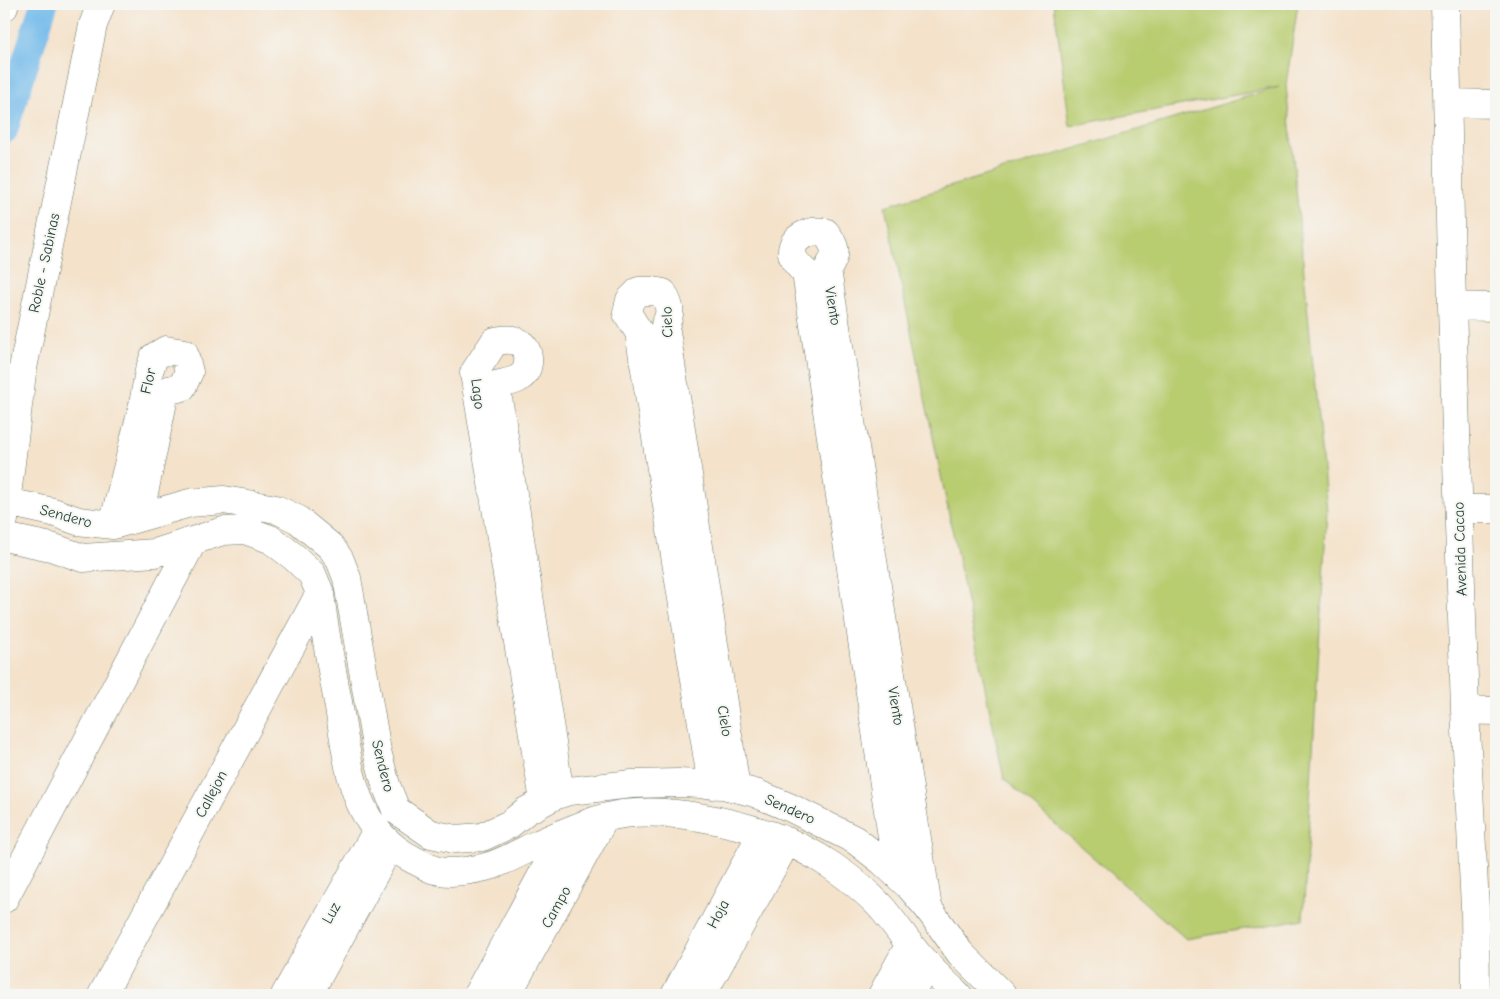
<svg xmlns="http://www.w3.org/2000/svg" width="1500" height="999" viewBox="0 0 1500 999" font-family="'Comic Neue',sans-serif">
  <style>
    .green { fill: #b8cc70; stroke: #6c8452 }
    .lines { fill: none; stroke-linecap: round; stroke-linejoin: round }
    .canal { stroke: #72baea; stroke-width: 28 }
    .street-casing { stroke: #6a7768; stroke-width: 29 }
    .street { stroke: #fff; stroke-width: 28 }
    .labels { text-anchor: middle; stroke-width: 4; stroke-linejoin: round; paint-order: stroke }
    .street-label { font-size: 15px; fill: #1f3d34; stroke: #f6f6f2 }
  </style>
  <rect width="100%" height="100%" fill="#f6f6f2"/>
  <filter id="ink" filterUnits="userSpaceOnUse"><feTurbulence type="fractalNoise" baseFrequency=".02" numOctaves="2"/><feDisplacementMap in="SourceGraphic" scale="10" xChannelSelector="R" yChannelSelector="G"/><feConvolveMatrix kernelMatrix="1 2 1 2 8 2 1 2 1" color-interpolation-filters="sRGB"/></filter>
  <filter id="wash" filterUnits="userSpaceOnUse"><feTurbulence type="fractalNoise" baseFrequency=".0096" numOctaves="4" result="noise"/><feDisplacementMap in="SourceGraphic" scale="20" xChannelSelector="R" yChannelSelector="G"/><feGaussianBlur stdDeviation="1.12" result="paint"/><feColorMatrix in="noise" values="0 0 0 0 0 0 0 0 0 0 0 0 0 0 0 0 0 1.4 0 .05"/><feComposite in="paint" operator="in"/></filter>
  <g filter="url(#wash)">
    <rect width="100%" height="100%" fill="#f4e2ca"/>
    <path class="green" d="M1054,4H1298L1286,85L1327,511L1303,919L1186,939L1004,779L885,206L1279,87L1070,126Z"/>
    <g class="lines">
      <path class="canal" d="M4,130L44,4"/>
    </g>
  </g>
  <g filter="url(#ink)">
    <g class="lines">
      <defs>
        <path id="street" d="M1445,4L1452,306L1465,710L1475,907L1476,995
          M4,7V4
          M1449,103L1496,104
          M1452,306L1496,307
          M7,502L53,512L78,521L113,525L190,503L224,500L276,509L297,519L331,547L340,560L347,578L377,751L386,785L396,810L431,834L455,839L482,837L510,824L526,811L554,796L569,791L632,784L678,783L723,785L755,793L791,808L855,840L882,861L911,888L928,908L960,953L1002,995
          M1459,509H1496
          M4,520L22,373L93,25L101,4
          M113,525L143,405L149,371L154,357L166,350L184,353L189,372L182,387L169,390L164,397L139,517
          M4,537L51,547L83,558L155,553L223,531L245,530L270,539L294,557L312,574L320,593C324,629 331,666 338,702C349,764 350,828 414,860C421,863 428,868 435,870C451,875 474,870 490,866C507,860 523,851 540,843C563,833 598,817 623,814C671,808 731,821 776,837C814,851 852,877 879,905C894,921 905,940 919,956C931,970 945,983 958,995
          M1465,710L1496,711
          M712,785L639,332L627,313L630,300L639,291H653L663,293C670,306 672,312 665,325L736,788
          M544,801L474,373L495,341C502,340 511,338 518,342C532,349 531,371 519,378C513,382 503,383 496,385L560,794
          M898,876L806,273C801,268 793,261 792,253C791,236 811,230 825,232C837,248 838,253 827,270L928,908
          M4,899L193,541
          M102,995L320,593
          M285,995L377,830
          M308,995L389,847
          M477,995L565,833
          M507,995L604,819
          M675,995L762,833
          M702,995L787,841
          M882,995L910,944
          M910,995L927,964"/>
      </defs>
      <use href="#street" class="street-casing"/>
      <use href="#street" class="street"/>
    </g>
  </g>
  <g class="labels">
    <g class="street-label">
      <text transform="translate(44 263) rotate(-78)" y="5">Roble - Sabinas</text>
      <text transform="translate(833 306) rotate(81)" y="5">Viento</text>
      <text transform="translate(667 322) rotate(-92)" y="5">Cielo</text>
      <text transform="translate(148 381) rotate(-77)" y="5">Flor</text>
      <text transform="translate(478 394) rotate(83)" y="5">Lago</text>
      <text transform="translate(66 516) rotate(15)" y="5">Sendero</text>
      <text transform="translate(1460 549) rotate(-92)" y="5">Avenida Cacao</text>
      <text transform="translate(896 706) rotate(81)" y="5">Viento</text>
      <text transform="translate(725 721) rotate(81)" y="5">Cielo</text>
      <text transform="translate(383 766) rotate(76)" y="5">Sendero</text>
      <text transform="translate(211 794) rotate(-62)" y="5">Callejon</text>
      <text transform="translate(790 809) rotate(24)" y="5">Sendero</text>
      <text transform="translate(556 907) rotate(-61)" y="5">Campo</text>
      <text transform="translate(331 913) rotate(-61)" y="5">Luz</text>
      <text transform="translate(718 914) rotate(-62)" y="5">Hoja</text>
    </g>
  </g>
  <rect width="1500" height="999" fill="none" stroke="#f6f6f2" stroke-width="20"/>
</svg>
